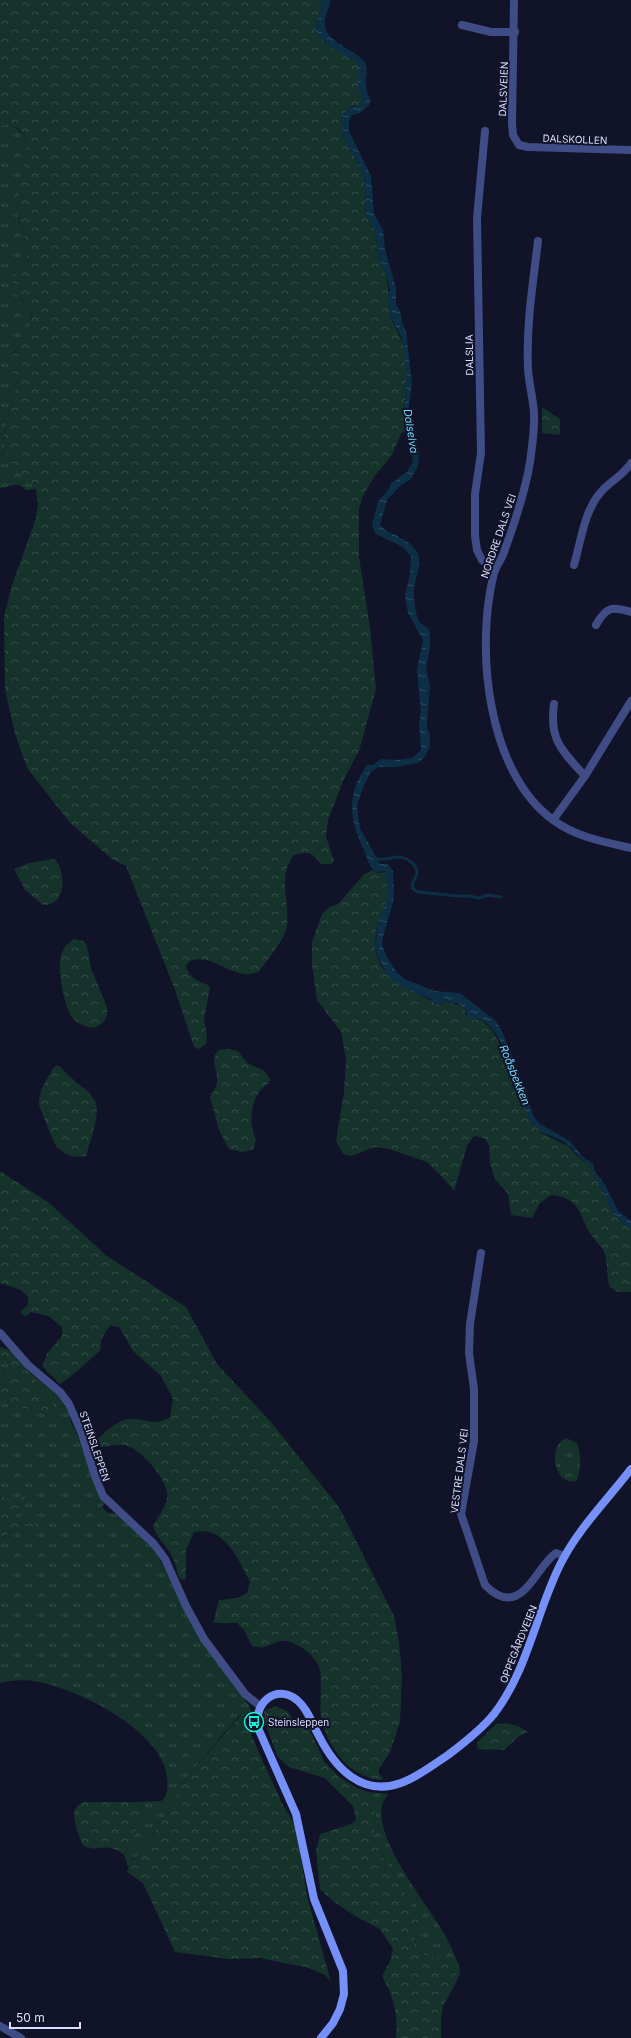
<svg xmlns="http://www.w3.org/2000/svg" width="631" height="2038" viewBox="0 0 631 2038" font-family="Inter,sans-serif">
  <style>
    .grass { fill: url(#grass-tufts) }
    .forest { fill: url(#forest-crowns) }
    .water { fill: url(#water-ripples) }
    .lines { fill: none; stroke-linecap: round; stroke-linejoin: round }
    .stream { stroke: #0d2f46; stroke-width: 3 }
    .street { stroke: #3f4c85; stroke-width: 8 }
    .secondary { stroke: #7690f9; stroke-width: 8 }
    .labels { text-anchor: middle; stroke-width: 4; stroke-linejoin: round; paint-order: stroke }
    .street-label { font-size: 10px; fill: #dbdefd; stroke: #111329 }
    .poi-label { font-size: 10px; fill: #dbdefd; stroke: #111329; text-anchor: start }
    .water-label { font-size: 11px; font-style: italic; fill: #6dd8f9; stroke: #111329 }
  </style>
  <defs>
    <pattern id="grass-tufts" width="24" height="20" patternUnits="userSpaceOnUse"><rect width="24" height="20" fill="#15322b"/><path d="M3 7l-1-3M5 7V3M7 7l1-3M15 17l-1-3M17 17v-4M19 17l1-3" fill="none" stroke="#364f4b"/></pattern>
    <pattern id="forest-crowns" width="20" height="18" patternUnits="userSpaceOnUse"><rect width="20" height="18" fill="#15322b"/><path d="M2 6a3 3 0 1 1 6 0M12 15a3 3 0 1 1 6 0" fill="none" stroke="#364f4b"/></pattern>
    <pattern id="water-ripples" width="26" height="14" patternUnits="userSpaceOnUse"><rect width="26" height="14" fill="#0d2f46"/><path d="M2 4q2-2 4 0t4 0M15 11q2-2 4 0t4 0" fill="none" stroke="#304d62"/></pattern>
  </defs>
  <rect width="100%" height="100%" fill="#111329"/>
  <path class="grass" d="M9,124C16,128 25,132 26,141C30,165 16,189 18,213C19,230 30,239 26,258C24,266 19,273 13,278V290L32,312C32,327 22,342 13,354L17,381L2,441L36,489L26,490C17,481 11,487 0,488V125Z
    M0,1362L10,1364L11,1370L0,1379Z
    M34,1376L57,1394L69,1412L71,1422L78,1436L97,1491L105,1503L102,1507L108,1513L118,1514L155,1550L196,1632L249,1705L252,1713L248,1718L246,1715L239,1716L187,1777L144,1850L133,1859L128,1866L124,1855L139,1826L143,1809L138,1802L161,1801C168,1796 168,1786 167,1778C164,1732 80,1690 39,1682C26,1679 13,1680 0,1683V1541L10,1531L17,1529L33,1536L35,1525C25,1529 21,1525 15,1517L19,1510L0,1495V1399C11,1410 33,1407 47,1414L54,1406L44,1394Z
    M566,1438L577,1443C581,1455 582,1469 576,1481C554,1486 547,1446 566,1438Z
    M368,1792L389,1794C358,1821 429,1906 444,1933C450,1944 455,1955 459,1966L460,1972L457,1981C452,1958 446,1962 427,1956C422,1955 418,1950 414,1947L415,1931L400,1884L384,1860L374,1838L375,1807Z"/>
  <path class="forest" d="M0,0H323L316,27L359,64L360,92L363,101L359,106H352L341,116L343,137L355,158L364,177L366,202L365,213L375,231L379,260L387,277L391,319L403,343L407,375L404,412L408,427L401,434L392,455L374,477L363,496L359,509V557L370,628L376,689L359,751L344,779L328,820L326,837L334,860L332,864H321C311,851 308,851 293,855C291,860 287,866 286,872C282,891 291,911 286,930C282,943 266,961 259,972C254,973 248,975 243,974C224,971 210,954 190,961L186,966C189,978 198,981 208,985L210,988L204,1019L207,1037L206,1044L199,1049L194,1047L175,990L126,866L112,859L70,823L27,768L15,734L5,690L4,617L11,588L36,518L38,504L36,489L10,461L2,441L17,381L8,365C16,347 32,332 32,312L13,290V278C19,272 24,266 26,258C29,241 20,229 18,213C17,208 17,203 17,198C17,179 30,159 26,140C24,128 11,124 0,125Z
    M542,407L560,419V435L542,433Z
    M53,859H55C66,872 67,906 43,905L25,890L14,869L29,863Z
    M373,870L377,873L386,872C388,881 390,894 387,903C384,911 379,918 377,926C375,933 377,937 374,944C376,952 379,964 384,970C394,985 425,997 440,1005L445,1001L464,1007L466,1015L472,1019L482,1020L493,1031L508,1061L522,1103L532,1123L542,1133L568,1146L579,1158L590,1166L614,1215L631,1230V1292H618L610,1287C606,1278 608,1269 606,1259C605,1249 598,1244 592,1236C578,1215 582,1198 551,1195L540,1203L532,1218L511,1215L508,1194L495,1179L490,1164L489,1145L484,1138L474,1136L467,1146L454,1191L446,1181L427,1162L389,1149L375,1147L351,1156L343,1154L336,1141L344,1092L346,1059L341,1032L317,1000L312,965V942L322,914L329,907L338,904L364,874Z
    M74,939L83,941L87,945L91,968L107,1007C108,1018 104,1024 94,1028C85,1027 77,1024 72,1017C64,1006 57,969 61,956C63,948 67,943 74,939Z
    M228,1049L238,1051L247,1063L263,1070L270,1078L269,1083C266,1085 262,1088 260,1091C250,1102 249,1127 256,1139L253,1150L242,1152L229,1149L219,1130L210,1097C213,1092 216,1088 217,1082C219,1071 209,1062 218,1050Z
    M58,1065L77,1083L90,1093L96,1103L97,1111L96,1121L86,1156C72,1159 62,1154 54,1143L39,1105V1099L42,1088L53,1068Z
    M0,1171L48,1202L107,1256L186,1307L217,1364L270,1421L339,1507L394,1616L399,1642L402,1676L400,1722L390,1752L379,1769V1774L383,1778L381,1780C349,1778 326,1745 321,1716C319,1703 323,1677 319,1667C314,1655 304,1648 293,1643C280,1637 274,1645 264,1647C261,1648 256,1647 252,1646L244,1630L237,1623H213L219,1600L237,1598L247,1593L250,1582C238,1559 225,1526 194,1532L186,1550V1578L184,1580L179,1578C177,1569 175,1561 170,1553C164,1542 158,1540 153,1526C157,1518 165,1508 167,1499C171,1482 141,1449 125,1445C118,1444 108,1447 100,1447L98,1439C106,1431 119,1419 130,1419C148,1418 153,1427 170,1417L173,1399L161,1376L133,1351L119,1327L110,1325L102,1338L100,1351L69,1378L60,1384L42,1366L48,1352L62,1336V1327L48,1316L31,1312L26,1316L21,1314L22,1310L28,1305V1297L21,1290L0,1283Z
    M0,1347L12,1351L25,1368L34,1376L44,1394L54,1406L55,1412L47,1414C33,1407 11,1410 0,1399V1379L11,1370L10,1364L0,1362Z
    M0,1495L11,1501L23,1495L26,1499L15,1517C21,1525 25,1529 35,1525L36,1519L39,1516L45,1517L46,1524L41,1532L33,1536L17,1529L10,1531L0,1541Z
    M275,1706L287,1711L293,1719L308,1726L324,1761L339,1777L357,1788L368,1792L375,1807L374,1838L384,1860L400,1884L420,1923L415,1931L414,1947L425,1956L447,1960L455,1969L457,1981L443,2006L441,2018V2038H396C398,2013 394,1998 382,1976L390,1961L393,1949L380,1929L355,1916L333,1901L320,1889L316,1851L320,1834L351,1824L356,1820L353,1806L325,1778L289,1767L277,1756L265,1722L264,1711Z
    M242,1714L248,1718L251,1734L263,1762L284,1807L296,1826L307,1896L331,1982L325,1975L306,1967L284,1963L261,1958L229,1959L175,1952L143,1883L127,1872C128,1862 137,1856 144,1850L187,1777Z
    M505,1723L518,1726L528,1732L519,1736L504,1750L478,1749L477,1743L496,1724Z
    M85,1802H138L143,1809L139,1826L124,1855C107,1839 92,1855 82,1844C78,1830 65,1807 85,1802Z"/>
  <path class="water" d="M323,0H331C329,8 323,18 325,27C328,44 362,52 366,65C368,71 365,80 366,87C366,93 371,97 370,104L360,113L352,115L349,121V131L371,176L374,214L383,230L385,250L396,288V304L401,314L402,323L406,331L412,384L408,411L414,420L415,433L419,454L418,466L411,479L400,486L387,500L380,525L384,529C394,535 408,540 415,549C425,561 414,579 414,591C414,602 415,612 419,622L428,628L430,632V647L426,667L430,686L427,721V728L430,735V747L424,758L418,763L396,767H379L371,772L364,785L358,802L357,809L360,828L380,864H388L393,871L394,894L393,903L383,937L382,944L386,956L397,973L405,979L434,991L460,993L496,1021L502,1031L514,1060L534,1117L540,1124L570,1141L582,1156L593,1164L595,1172L604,1183L618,1211L631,1221V1230L614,1215L590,1166C581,1160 576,1152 568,1145C554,1133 541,1138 529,1118C514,1094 509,1035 482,1020C478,1018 472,1020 468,1018L465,1009L459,1004L445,1001L438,1006L435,1005L431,999L412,992L394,981L387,975L379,959L374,944L377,938L376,931L378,922L388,896L386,873L385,871L375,872C369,867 367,857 364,850C349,819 346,795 367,765H373L381,759L397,760L412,758L421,750L419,724L421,711L417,670L423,640L408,613L405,595L410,574L411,557L403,547L376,534L372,526L378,502L388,490L391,483L407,472L413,461L407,421L404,412L407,375L402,338L389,314L388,295L390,290L387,277L379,260L375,231L365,213L366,202L364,177L355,158L343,137L341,116L350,107L359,106L363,101C363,95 358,93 358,87C356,78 362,68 356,61C346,57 319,42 316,31C315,25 322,7 323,0Z"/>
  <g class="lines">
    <path class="stream" d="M373,857C387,865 397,849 412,863C414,865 417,867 417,871C418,876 413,880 412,885L413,889L418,892L458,896H469L479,898L488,895L501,897"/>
    <path class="street" d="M514,0L512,124L513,135L519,145L528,147L631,150
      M462,25L491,32H515
      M485,131L477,218L481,453L475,494V536L477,550L482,560L495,571
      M538,241C533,283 526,325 528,369C529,384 533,398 534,413C535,429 532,446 530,462C525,493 515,522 504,552C502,559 496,566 494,573C475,648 487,772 553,820C576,837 604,842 631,848
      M574,565C581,541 584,512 600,493C610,481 623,476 631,463
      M596,625C606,607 612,606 631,612
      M554,704C549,740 562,751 585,776
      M553,820L585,776L631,701
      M481,1253L470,1324L469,1353L474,1389V1441L461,1514L485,1585C521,1622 535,1567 556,1553L565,1556
      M0,1333L28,1365L60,1392L69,1404L82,1434L95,1476L103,1496L154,1544L165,1559L186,1606L204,1639L245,1694L260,1706
      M0,2026L21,2038"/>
    <path class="secondary" d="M321,2038L333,2023L340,2009L344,1994L343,1971L314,1899L296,1814L258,1728C253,1704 275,1683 297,1700C308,1709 312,1724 319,1736C335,1768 362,1797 401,1783C418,1777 433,1765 448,1755C464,1743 481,1730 494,1714C528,1670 536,1612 561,1563C578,1529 608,1499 631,1469"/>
  </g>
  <defs>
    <symbol id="bus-ring" viewBox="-11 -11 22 22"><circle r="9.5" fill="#111329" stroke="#0ff5d8" stroke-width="1.5"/><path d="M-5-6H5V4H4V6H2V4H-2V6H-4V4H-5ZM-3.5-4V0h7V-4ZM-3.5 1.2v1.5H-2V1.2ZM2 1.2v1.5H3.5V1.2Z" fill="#0ff5d8"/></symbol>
  </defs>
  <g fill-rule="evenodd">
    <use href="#bus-ring" x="243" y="1711" width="22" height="22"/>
  </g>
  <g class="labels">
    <g class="street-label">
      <text transform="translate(503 89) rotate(-88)" y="4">DALSVEIEN</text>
      <text transform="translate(575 139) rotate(2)" y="4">DALSKOLLEN</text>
      <text transform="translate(469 355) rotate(-91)" y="4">DALSLIA</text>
      <text transform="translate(498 536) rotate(-71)" y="4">NORDRE DALS VEI</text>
      <text transform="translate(95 1446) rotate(71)" y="4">STEINSLEPPEN</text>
      <text transform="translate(459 1471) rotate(-83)" y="4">VESTRE DALS VEI</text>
      <text transform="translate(518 1644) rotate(-68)" y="4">OPPEGÅRDVEIEN</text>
    </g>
    <g class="poi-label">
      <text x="268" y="1726">Steinsleppen</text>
    </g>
    <g class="water-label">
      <text transform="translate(411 431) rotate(81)" y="4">Dalselva</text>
      <text transform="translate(515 1075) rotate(68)" y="4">Roåsbekken</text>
    </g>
  </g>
  <path d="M10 2022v6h70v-6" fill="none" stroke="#dbdefd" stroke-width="2"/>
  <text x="16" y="2022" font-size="12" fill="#dbdefd" stroke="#111329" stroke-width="3" paint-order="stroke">50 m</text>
</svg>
